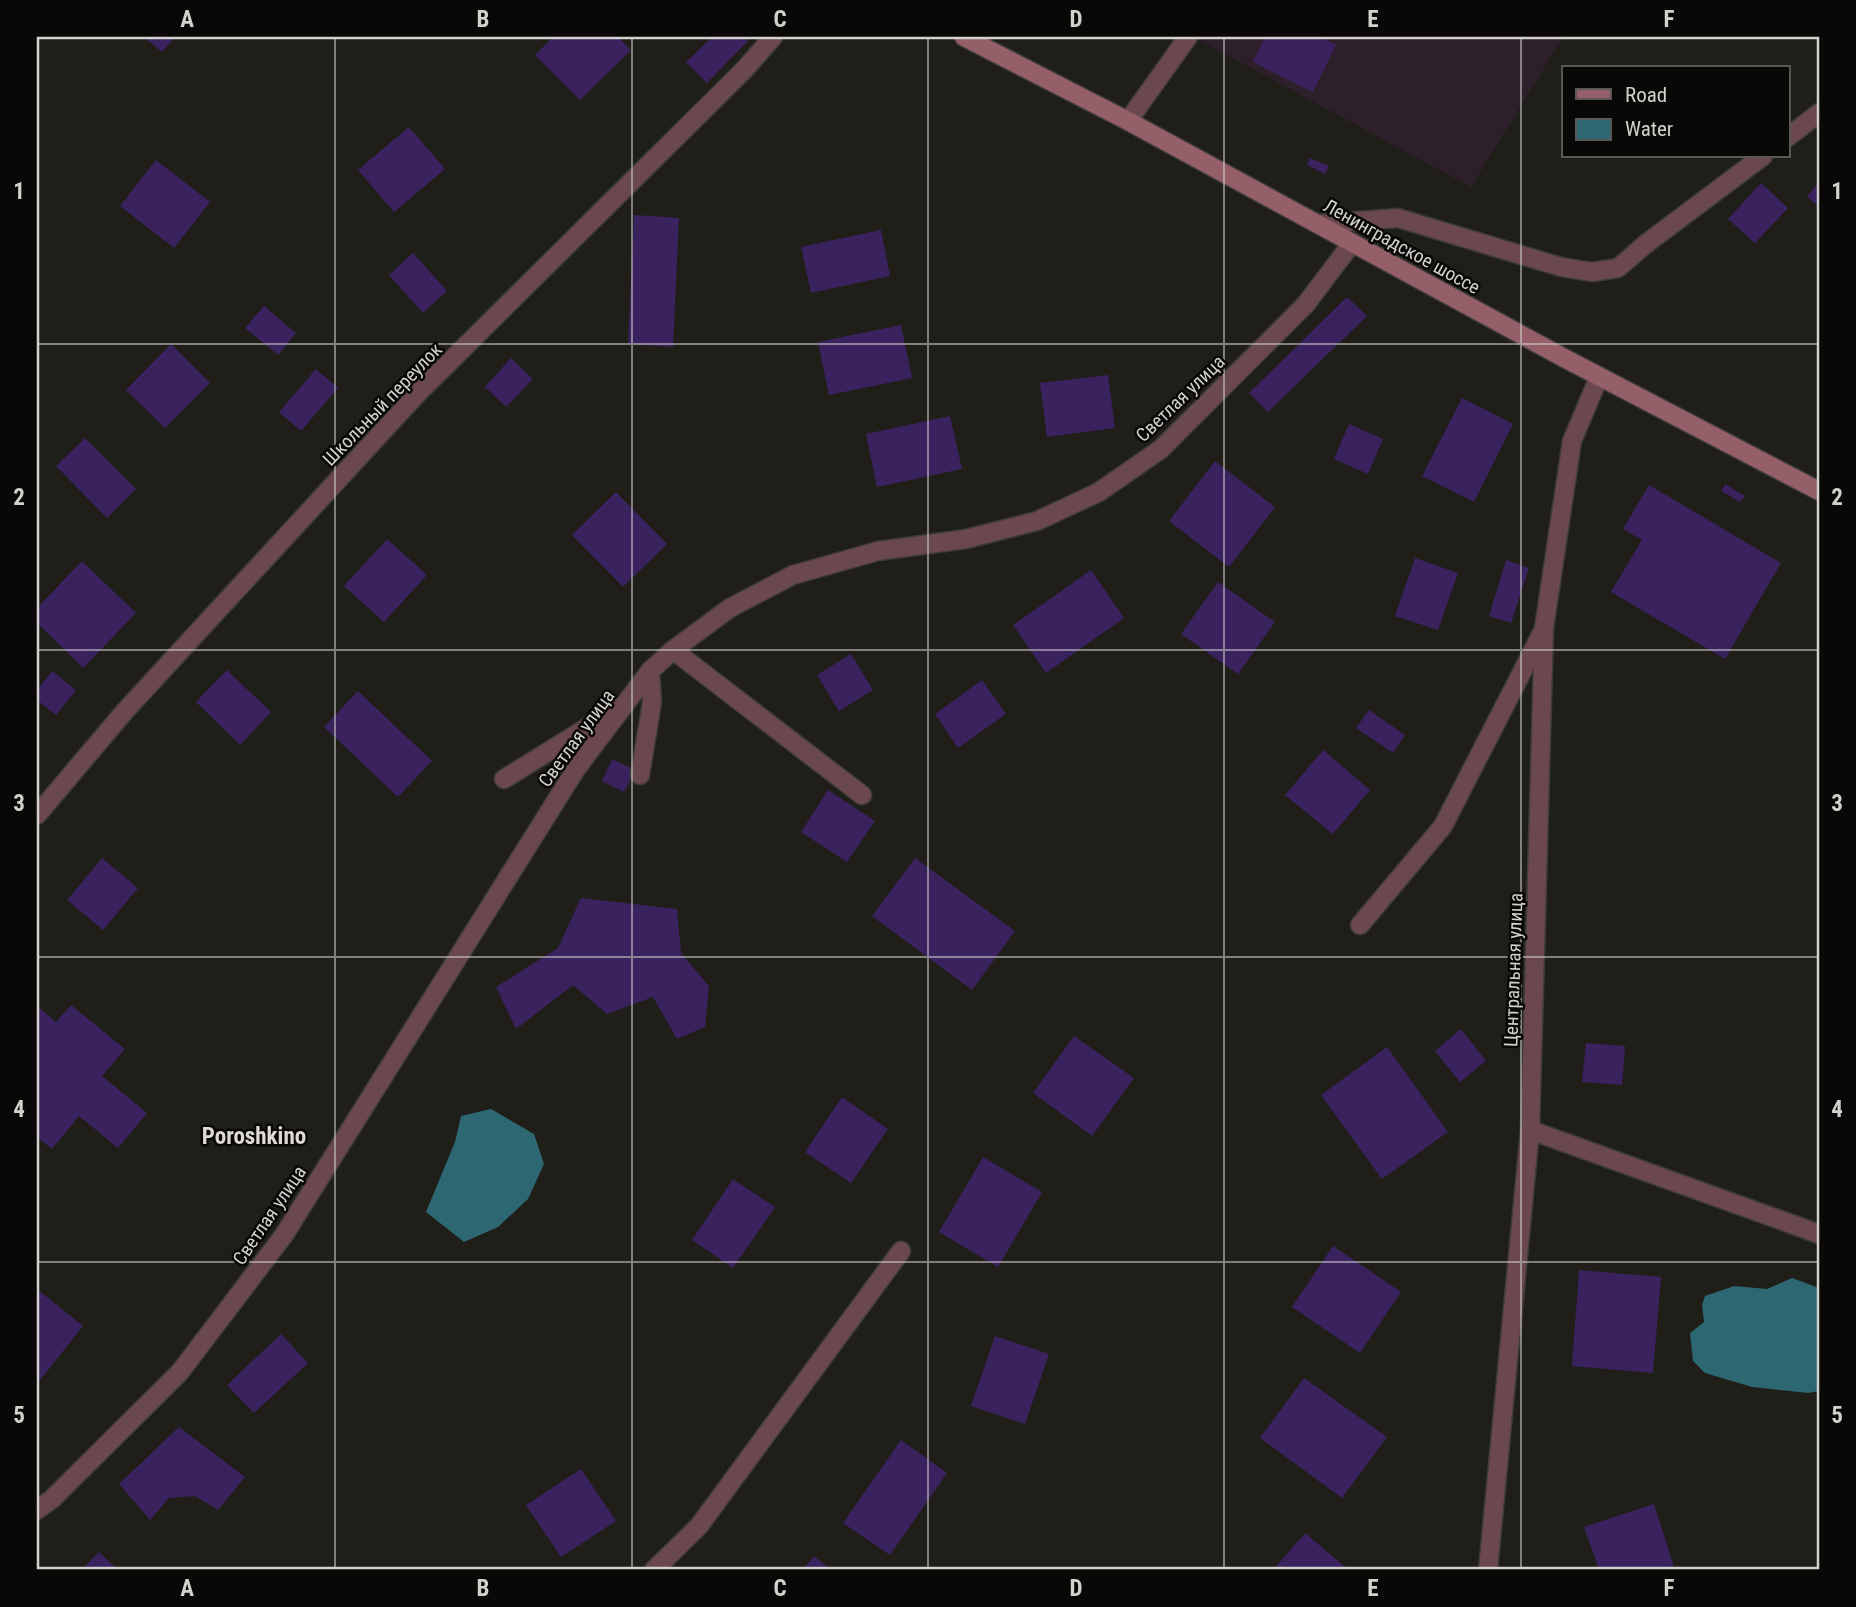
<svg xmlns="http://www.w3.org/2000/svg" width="1856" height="1607" viewBox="0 0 1856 1607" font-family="'Roboto Condensed',sans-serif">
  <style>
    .industrial { fill: #2e202b }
    .water { fill: #2c6772 }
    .building { fill: #3a225f }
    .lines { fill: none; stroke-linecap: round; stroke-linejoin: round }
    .service-casing { stroke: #3c3b36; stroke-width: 21 }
    .minor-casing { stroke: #3c3b36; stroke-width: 21 }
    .secondary-casing { stroke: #3c3b36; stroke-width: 21 }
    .service { stroke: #6a484e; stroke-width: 18 }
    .minor { stroke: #6a484e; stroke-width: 18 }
    .secondary { stroke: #955f6a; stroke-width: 18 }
    .grid { fill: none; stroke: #d2d1ce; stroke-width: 2; stroke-opacity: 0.55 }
    .labels { text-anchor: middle; stroke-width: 5; stroke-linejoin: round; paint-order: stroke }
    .street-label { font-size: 19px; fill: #d2d1ce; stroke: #090806 }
    .quarter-label { font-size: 23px; font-weight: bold; fill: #dedbd5; stroke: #090806 }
    .neatline { fill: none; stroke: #d2d1ce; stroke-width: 2.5 }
    .grid-label { font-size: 23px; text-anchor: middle; font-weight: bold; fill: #d2d1ce }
  </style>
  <rect width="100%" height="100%" fill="#201e19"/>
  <path class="industrial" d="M1194,37H1563L1471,187Z"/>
  <path class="water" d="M491,1109L534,1134L544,1164L528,1199L498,1227L464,1242L426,1212L455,1142L461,1116Z
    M1792,1278L1819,1288V1391L1808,1393L1752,1387L1705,1373L1693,1361L1690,1333L1704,1322L1702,1305L1705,1296L1734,1286L1767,1289Z"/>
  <path class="building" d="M144,37H175L162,52Z
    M553,37H618L631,50L580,100L535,55Z
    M712,37H744L748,41L707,83L686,62Z
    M1265,37H1320L1336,45L1313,92L1253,62Z
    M409,127L445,169L394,212L358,170Z
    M1310,158L1329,166L1325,174L1307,165Z
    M156,160L210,202L174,248L120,206Z
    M1819,182V207L1807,196Z
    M1761,183L1788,208L1755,243L1728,219Z
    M634,215L679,218L673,347L628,344Z
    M881,230L890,276L811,293L801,247Z
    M413,253L447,291L423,313L389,275Z
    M1347,297L1367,316L1268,412L1249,393Z
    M264,306L296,333L278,355L245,328Z
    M901,325L912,378L829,395L818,342Z
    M171,344L210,383L165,428L126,390Z
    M511,358L533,379L506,407L485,387Z
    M316,369L338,388L301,431L279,412Z
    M1108,375L1115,428L1047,437L1040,383Z
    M1462,398L1513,424L1474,502L1422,476Z
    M950,416L962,469L877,487L866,434Z
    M1349,424L1383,439L1368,474L1334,459Z
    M85,438L136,489L107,518L56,466Z
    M1215,461L1275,507L1229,567L1169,521Z
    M1725,484L1745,496L1740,502L1721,491Z
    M1649,485L1781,563L1725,659L1611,592L1642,540L1623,529Z
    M616,492L667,544L623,587L572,535Z
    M387,539L427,575L384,622L344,586Z
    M1415,558L1458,573L1438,630L1395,616Z
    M1506,560L1529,568L1511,623L1489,616Z
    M82,561L136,613L83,668L37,623V608Z
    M1091,570L1124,618L1046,673L1013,625Z
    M1218,582L1275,622L1238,674L1181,634Z
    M851,654L873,690L839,711L817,675Z
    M227,670L271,712L240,745L196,702Z
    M52,671L76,690L56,715L37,700V690Z
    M982,680L1006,714L958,748L935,714Z
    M358,691L432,761L398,797L324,727Z
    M1369,710L1405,735L1393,753L1356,728Z
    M1323,750L1370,790L1333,834L1285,795Z
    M612,759L635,770L624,792L602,781Z
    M828,790L875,821L847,862L801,832Z
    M102,858L138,888L103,930L67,900Z
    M915,858L1015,931L972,990L872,916Z
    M581,898L677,909L681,953L709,986L705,1027L677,1039L653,997L607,1014L573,985L516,1029L496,987L558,948Z
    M71,1005L125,1049L102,1076L147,1113L118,1148L79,1116L52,1149L37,1137V1006L56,1022Z
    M1461,1029L1486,1061L1460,1082L1435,1051Z
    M1074,1036L1134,1078L1092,1136L1033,1093Z
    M1586,1043L1625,1046L1622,1085L1582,1082Z
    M1387,1047L1448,1132L1382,1179L1321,1095Z
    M842,1097L888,1129L851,1183L805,1152Z
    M983,1157L1042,1192L998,1267L939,1232Z
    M733,1179L775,1207L733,1268L692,1240Z
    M1333,1246L1401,1292L1360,1353L1292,1307Z
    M1579,1270L1661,1277L1653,1373L1572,1366Z
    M37,1289L83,1326L37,1384Z
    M281,1334L308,1363L254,1413L227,1385Z
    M995,1336L1049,1354L1025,1424L971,1406Z
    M1304,1378L1387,1437L1342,1498L1260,1438Z
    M179,1427L245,1477L218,1510L195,1496L169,1498L150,1520L119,1484Z
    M901,1440L947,1473L890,1555L843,1523Z
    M581,1469L616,1521L561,1557L526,1505Z
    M1654,1504L1675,1570H1599L1584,1527Z
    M1305,1533L1349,1570H1273Z
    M99,1552L118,1570H81Z
    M814,1556L831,1570H802Z"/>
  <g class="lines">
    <defs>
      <path id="service" d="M1128,121L1188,37
        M673,650L862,795
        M640,775L652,702L650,671
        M504,779L622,706"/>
      <path id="minor" d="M1788,137L1819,113
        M1319,224L1398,218L1561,267L1592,272L1618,268L1647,243L1763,156
        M37,815L125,711L418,393L744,70L773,37
        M1360,925L1443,826L1542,633
        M1530,1130L1819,1234
        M37,1510L52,1499L180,1372L284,1235L576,769L650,671L673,650L730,608L793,575L878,551L966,539L1037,521L1099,492L1161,449L1306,304L1352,243
        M654,1570L699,1526L901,1251
        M1488,1570L1530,1130L1544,628L1572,441L1599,377"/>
      <path id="secondary" d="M964,37L1128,121L1566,359L1819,491"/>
    </defs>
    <use href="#service" class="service-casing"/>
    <use href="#minor" class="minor-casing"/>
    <use href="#secondary" class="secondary-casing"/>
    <use href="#service" class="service"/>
    <use href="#minor" class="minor"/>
    <use href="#secondary" class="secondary"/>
  </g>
  <path class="grid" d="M335,37V1570M632,37V1570M928,37V1570M1224,37V1570M1521,37V1570M37,344H1819M37,650H1819M37,957H1819M37,1262H1819"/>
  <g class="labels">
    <g class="street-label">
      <text transform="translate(1402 246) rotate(29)" y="7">Ленинградское шоссе</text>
      <text transform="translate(1180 398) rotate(-44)" y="7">Светлая улица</text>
      <text transform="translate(382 404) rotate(-46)" y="7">Школьный переулок</text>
      <text transform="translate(576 738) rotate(-54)" y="7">Светлая улица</text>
      <text transform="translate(1513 970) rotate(-88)" y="7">Центральная улица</text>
      <text transform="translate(269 1215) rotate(-56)" y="7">Светлая улица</text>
    </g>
    <g class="quarter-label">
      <text x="254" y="1144">Poroshkino</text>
    </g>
  </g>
  <rect width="1856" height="1607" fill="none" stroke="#090806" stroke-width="77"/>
  <rect x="1562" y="66" width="228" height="91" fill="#090806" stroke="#595856" stroke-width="2"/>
  <rect x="1576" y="89" width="35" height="10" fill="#955f6a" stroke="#595856" stroke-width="2"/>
  <text x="1625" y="102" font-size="21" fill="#d2d1ce">Road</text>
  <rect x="1576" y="119" width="35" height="21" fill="#2c6772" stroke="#595856" stroke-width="2"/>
  <text x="1625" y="136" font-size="21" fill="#d2d1ce">Water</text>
  <rect x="38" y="38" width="1780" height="1530" class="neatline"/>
  <g class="grid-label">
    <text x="187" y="27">A</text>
    <text x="483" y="27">B</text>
    <text x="780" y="27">C</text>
    <text x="1076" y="27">D</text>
    <text x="1373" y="27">E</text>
    <text x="1669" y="27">F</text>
    <text x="19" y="199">1</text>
    <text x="1837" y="199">1</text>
    <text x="19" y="505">2</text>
    <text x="1837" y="505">2</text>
    <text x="19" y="811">3</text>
    <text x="1837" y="811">3</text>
    <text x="19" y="1117">4</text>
    <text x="1837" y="1117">4</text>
    <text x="19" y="1423">5</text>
    <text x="1837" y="1423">5</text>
    <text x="187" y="1596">A</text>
    <text x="483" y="1596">B</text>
    <text x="780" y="1596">C</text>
    <text x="1076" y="1596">D</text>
    <text x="1373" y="1596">E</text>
    <text x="1669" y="1596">F</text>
  </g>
</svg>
